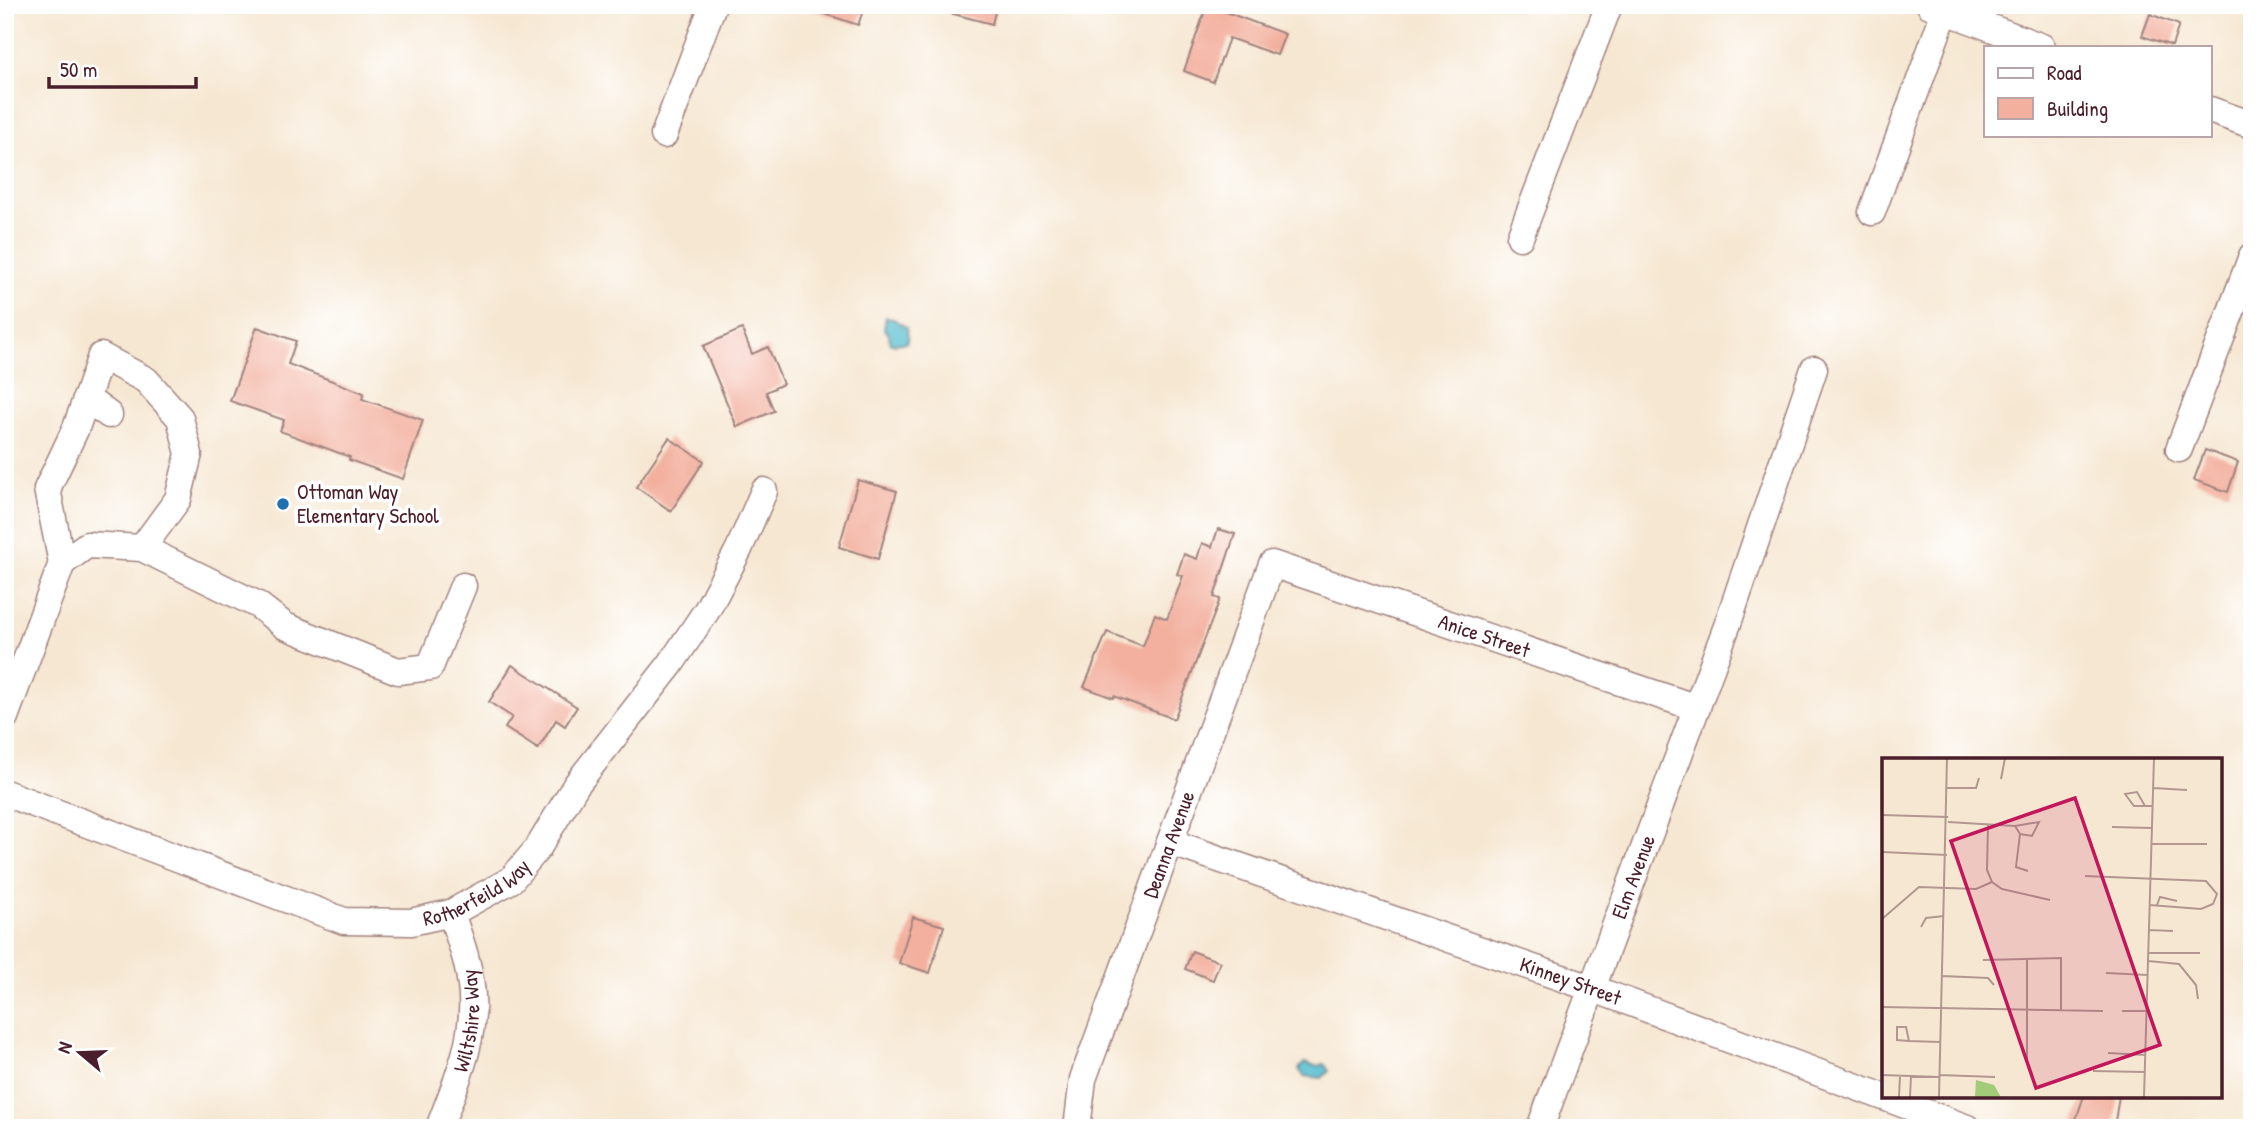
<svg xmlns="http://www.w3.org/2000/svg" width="2257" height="1133" viewBox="0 0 2257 1133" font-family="'Patrick Hand',sans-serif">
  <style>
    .water { fill: #50bbcd; stroke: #4d6d7c; stroke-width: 2 }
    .building { fill: #f3b09f }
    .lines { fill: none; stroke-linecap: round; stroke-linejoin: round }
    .minor-casing { stroke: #a0837e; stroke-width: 29 }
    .minor { stroke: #fff; stroke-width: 26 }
    .poi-dot { fill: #1f6fb2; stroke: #fff; stroke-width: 2.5 }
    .labels { text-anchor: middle; stroke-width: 7; stroke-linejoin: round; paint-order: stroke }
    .poi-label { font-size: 21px; fill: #4a1f2b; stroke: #fff; text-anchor: start }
    .street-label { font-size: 21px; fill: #4a1f2b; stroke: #fff }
    .inset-road { fill: none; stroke: #b1978f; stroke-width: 2 }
    .view { fill: #c2185b; fill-opacity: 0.15; stroke: #c2185b; stroke-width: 3.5 }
    .inset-edge { fill: none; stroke: #4a1f2b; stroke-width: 3.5 }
  </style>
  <rect width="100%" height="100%" fill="#fff"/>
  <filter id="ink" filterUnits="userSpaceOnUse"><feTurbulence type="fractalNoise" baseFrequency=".0143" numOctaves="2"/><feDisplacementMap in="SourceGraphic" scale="14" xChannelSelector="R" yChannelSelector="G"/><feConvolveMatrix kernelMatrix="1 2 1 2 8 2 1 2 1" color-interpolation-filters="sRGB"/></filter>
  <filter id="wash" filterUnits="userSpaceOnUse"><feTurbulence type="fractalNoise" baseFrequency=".00686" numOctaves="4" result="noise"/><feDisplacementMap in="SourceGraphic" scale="28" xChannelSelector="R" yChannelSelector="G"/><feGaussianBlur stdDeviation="1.57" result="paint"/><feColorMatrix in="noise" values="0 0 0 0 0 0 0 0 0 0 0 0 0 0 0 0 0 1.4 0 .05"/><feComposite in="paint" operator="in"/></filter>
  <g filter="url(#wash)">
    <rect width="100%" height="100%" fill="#f6e7d2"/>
    <path class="water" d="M886,317L893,319L906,327L908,338L906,343L890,344L889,334L884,329Z
      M1304,1063L1317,1066L1324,1064L1329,1071L1322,1078L1304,1076L1299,1069Z"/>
    <g id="blocks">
      <path class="building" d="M807,5H865L858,25L807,8Z
        M943,5H997L992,24L942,11Z
        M1207,5L1285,34L1277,55L1229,38L1213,82L1184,71Z
        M2150,14L2179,25L2172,46L2142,36Z
        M257,327L296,341L288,364L364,393L362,399L423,420L403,479L349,460L350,457L280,431L284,420L230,401Z
        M742,329L752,354L768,347L783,384L766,392L774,411L737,427L703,346Z
        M669,438L704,461L671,511L636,487Z
        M2205,450L2238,462L2228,492L2194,480Z
        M858,480L897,491L878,559L839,547Z
        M1218,529L1235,534L1214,597L1220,599L1174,719L1114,696L1113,698L1084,687L1107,632L1143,646L1155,614L1167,619L1183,576L1177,574L1184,554L1197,559L1202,543L1212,547Z
        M512,665L577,707L565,726L556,720L538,749L505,728L512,717L489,702Z
        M913,917L944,926L930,973L899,963Z
        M1192,951L1220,962L1213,980L1185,969Z
        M2084,1096H2119L2114,1128H2073Z"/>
    </g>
  </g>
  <g filter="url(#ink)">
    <use href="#blocks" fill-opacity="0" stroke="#a0837e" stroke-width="2"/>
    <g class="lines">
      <defs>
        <g id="minor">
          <path d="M1930,5L2042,47"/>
          <path d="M2210,110L2252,125"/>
          <path d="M664,135L713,5"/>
          <path d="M1872,212L1945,11"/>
          <path d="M1520,237L1609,5"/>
          <path d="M86,398L109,415"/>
          <path d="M2179,449L2252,256"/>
          <path d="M62,563L87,545L142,548L258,605L285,626L398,671L430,667L463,586"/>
          <path d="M62,563L47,489L76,428L101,356L146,380L180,418L189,454L178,499L142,548"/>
          <path d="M5,717L62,563"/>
          <path id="s1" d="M5,793L344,921L411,922L451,913L511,880L538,848L576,785L670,665L707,610L739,549L764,491"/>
          <path id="s2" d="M1170,842L1591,988L1967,1128"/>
          <path id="s3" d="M439,1128C456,1083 478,1035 471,986C468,960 459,937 451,913"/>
          <path id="s4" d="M1077,1128L1083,1079L1272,564L1697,708"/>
          <path id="s5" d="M1540,1128L1727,626L1814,369"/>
        </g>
      </defs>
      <use href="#minor" class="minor-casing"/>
      <use href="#minor" class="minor"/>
    </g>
  </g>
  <circle class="poi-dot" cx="283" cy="504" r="7"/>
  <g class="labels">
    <g class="poi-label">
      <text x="297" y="499">Ottoman Way<tspan x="297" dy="24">Elementary School</tspan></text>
    </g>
    <g class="street-label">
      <text dy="7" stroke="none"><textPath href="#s4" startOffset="822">Anice Street</textPath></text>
      <text dy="7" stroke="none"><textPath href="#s4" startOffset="299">Deanna Avenue</textPath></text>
      <text dy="7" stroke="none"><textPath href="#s5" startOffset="268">Elm Avenue</textPath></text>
      <text dy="7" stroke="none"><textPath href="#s1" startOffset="502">Rotherfeild Way</textPath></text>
      <text dy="7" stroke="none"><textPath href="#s2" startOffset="424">Kinney Street</textPath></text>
      <text dy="7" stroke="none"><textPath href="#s3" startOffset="112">Wiltshire Way</textPath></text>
    </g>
  </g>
  <g transform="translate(1882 758)">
    <rect width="340" height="340" fill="#f6e7d2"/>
    <path d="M94,322L112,327L119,339H93Z" fill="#a2cc78"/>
    <path class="inset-road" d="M119,21L123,0M65,30H94L97,20M271,30L305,32M263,48H252L243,36L255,34L263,48H271M0,57L66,59M66,64L133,68M106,67L105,112L110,124L120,131L168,142M133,68L138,76L134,109L146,113M133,68L157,64L150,78L138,76M230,69L270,70M269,86H325M0,94L65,97M203,118L324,123L335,136L331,146L319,151L268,147M275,147L278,139L295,143M0,161L37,129L94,131L110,124M39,169L44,160L62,158M267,172L291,173M267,195H318M145,200V304M101,202L179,200V252M266,203L297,206L314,227L316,241M224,215L266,217M60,218L106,220L112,227M0,249L221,253M240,253H265M27,283L15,282V269H24L27,283L58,284M226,295L264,297M211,313L263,314M0,317L57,319M57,317L113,319M17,339L18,318M28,339L29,318M57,339L65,0M262,339L272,0"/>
    <path class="view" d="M193,40L278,287L154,330L69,83Z"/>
    <rect width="340" height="340" class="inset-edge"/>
  </g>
  <rect width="2257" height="1133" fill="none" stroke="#fff" stroke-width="28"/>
  <rect x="1984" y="46" width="228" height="91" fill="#ffffff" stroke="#b7a5aa" stroke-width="2"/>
  <rect x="1998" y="68" width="35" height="10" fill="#ffffff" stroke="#b7a5aa" stroke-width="2"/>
  <text x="2047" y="80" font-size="21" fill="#4a1f2b">Road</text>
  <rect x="1998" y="98" width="35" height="21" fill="#f3b09f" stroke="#b7a5aa" stroke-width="2"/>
  <text x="2047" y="116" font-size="21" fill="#4a1f2b">Building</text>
  <g transform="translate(80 1053) rotate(289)" stroke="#ffffff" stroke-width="5" paint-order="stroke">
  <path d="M0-5L12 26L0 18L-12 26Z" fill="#4a1f2b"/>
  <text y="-10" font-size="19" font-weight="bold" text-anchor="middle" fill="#4a1f2b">N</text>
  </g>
  <path d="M49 77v10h147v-10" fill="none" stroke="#4a1f2b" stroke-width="3.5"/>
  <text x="60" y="77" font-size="21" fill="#4a1f2b" stroke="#ffffff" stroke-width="5" paint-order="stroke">50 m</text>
</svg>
